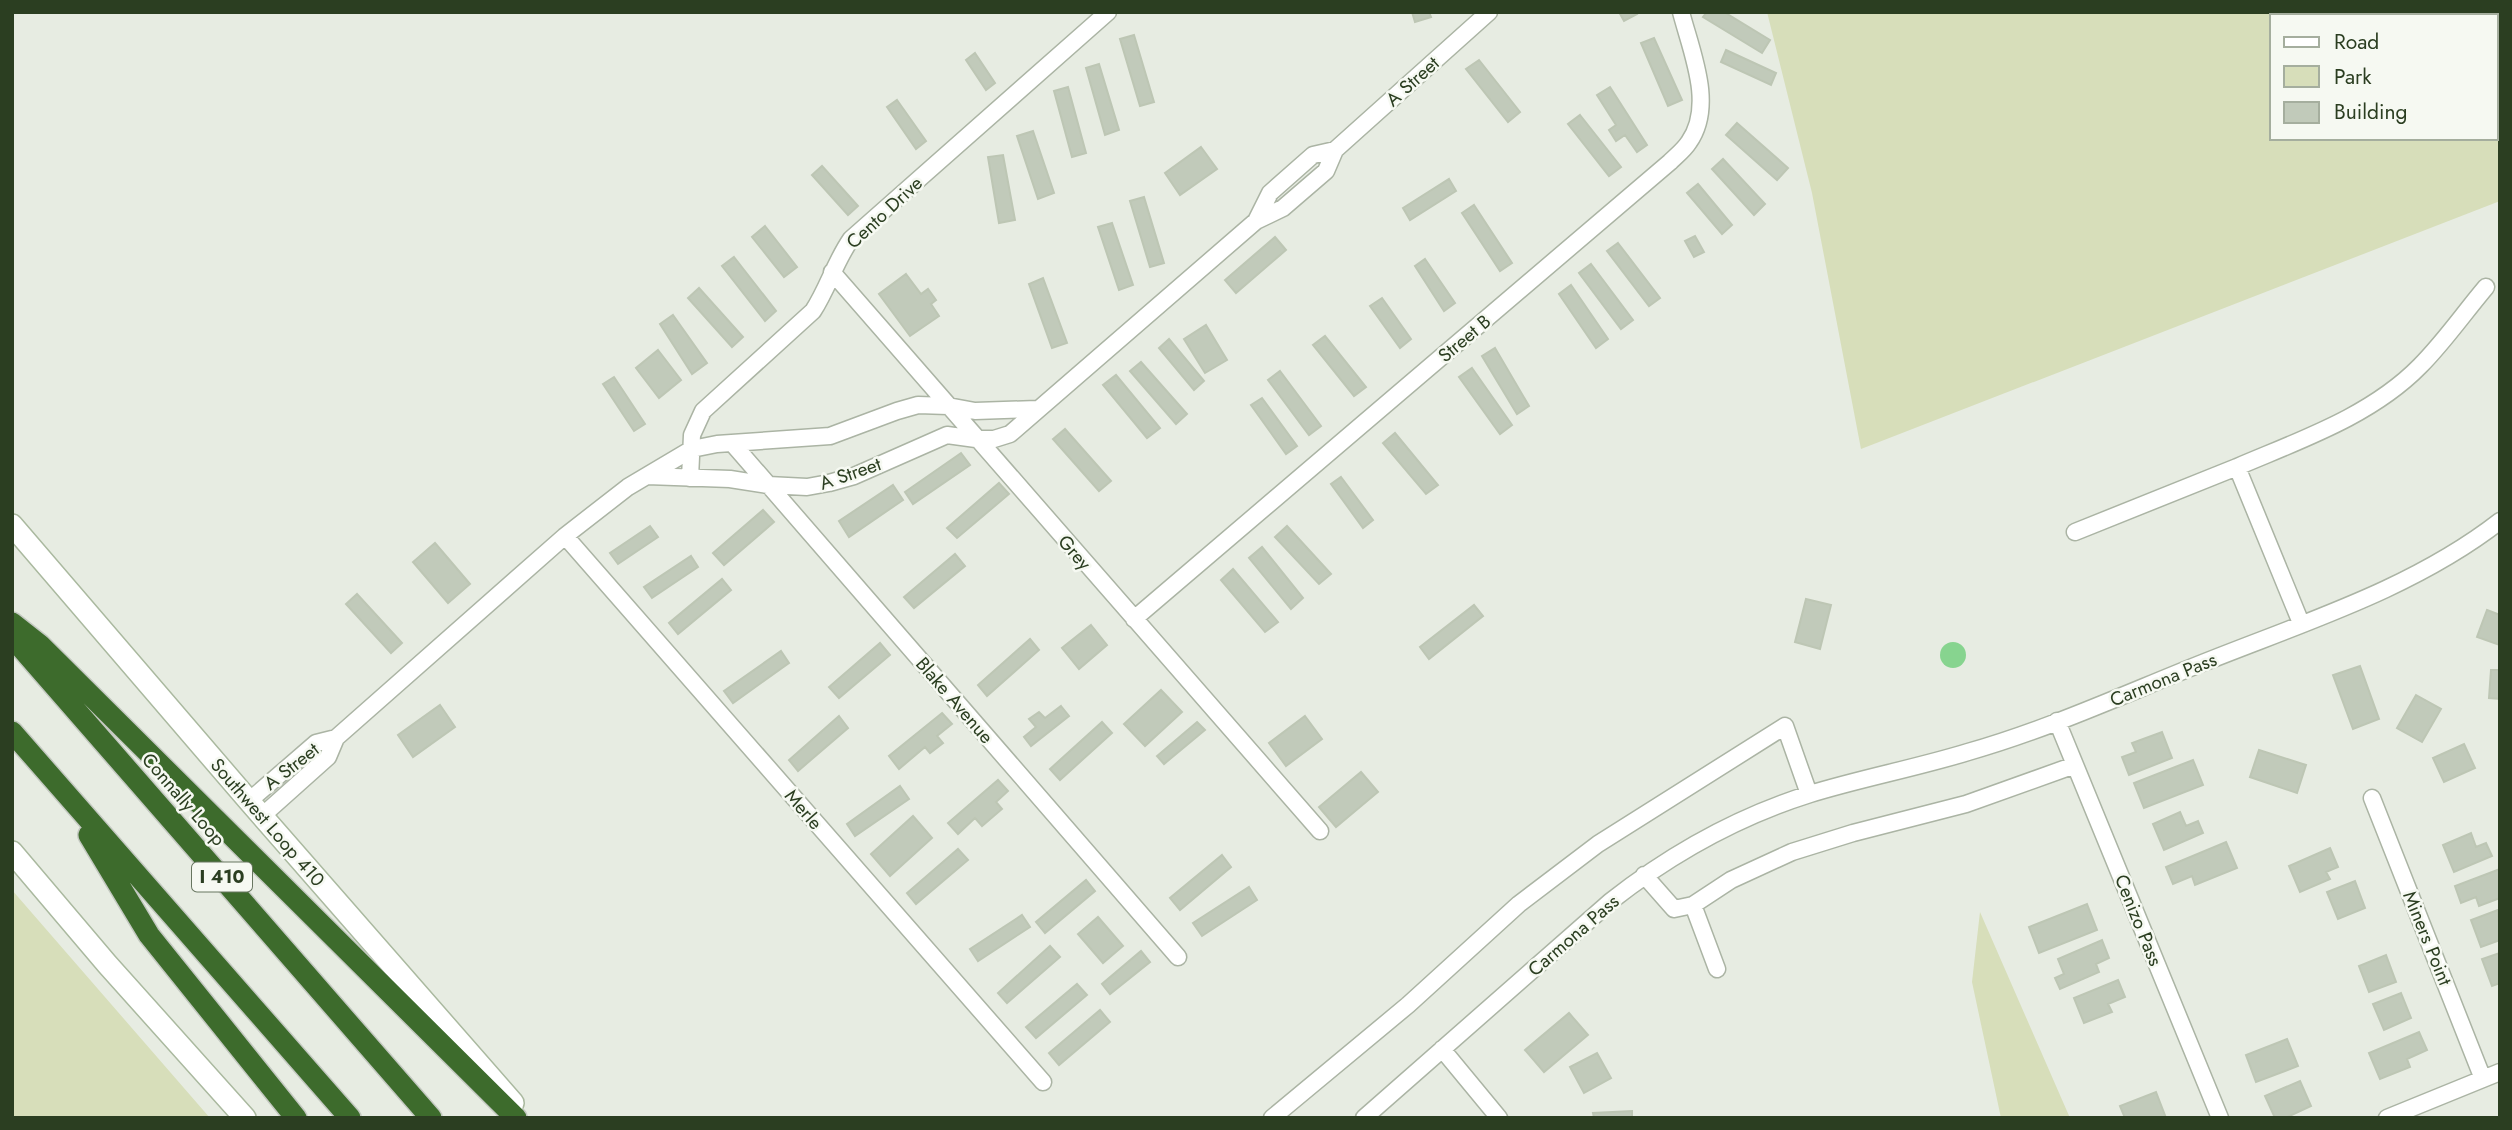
<svg xmlns="http://www.w3.org/2000/svg" width="2512" height="1130" viewBox="0 0 2512 1130" font-family="Jost,sans-serif">
  <style>
    .green { fill: #d7deba; fill-rule: evenodd }
    .water { fill: #87d48f }
    .building { fill: #c1caba; stroke: #bdc6b4; stroke-width: 2 }
    .lines { fill: none; stroke-linecap: round; stroke-linejoin: round }
    .street-casing { stroke: #abb4a4; stroke-width: 19 }
    .secondary-casing { stroke: #aab99f; stroke-width: 24 }
    .highway-casing { stroke: #c4c9c1; stroke-width: 24 }
    .street { stroke: #fff; stroke-width: 16 }
    .secondary { stroke: #fff; stroke-width: 21 }
    .highway { stroke: #3d6b2c; stroke-width: 21 }
    .labels { text-anchor: middle; stroke-width: 5; stroke-linejoin: round; paint-order: stroke }
    .shield { fill: #f6f9f2; stroke: #687660; stroke-width: 2 }
    .shield-label { font-size: 18px; font-weight: bold; fill: #2b3e21 }
    .street-label { font-size: 19px; fill: #2b3e21; stroke: #f6f9f2 }
  </style>
  <rect width="100%" height="100%" fill="#e7ece2"/>
  <path class="green" d="M1767,12H2500V201L1861,449L1812,193ZM2272,16H2496V138H2272Z
    M12,890L210,1118H12Z
    M1980,912L2070,1118H2001L1972,982Z"/>
  <path class="water" d="M1940 655a13 13 0 1 1 26 0a13 13 0 1 1-26 0Z"/>
  <path class="building" d="M1412,12H1429L1431,17L1415,22Z
    M1619,12H1636L1637,14L1624,21Z
    M1707,12H1724L1770,40L1762,53L1703,17Z
    M1134,35L1154,102L1140,106L1120,39Z
    M1654,38L1682,100L1668,106L1641,43Z
    M1726,50L1776,73L1771,85L1721,62Z
    M975,53L995,83L986,90L966,60Z
    M1479,60L1520,112L1508,122L1466,69Z
    M1099,64L1119,130L1105,135L1086,68Z
    M1068,87L1086,153L1072,157L1054,91Z
    M1610,87L1647,145L1637,152L1625,135L1616,141L1609,130L1616,125L1597,95Z
    M897,100L926,141L916,149L887,107Z
    M1580,115L1621,167L1609,176L1568,124Z
    M1737,123L1788,168L1777,180L1726,135Z
    M1033,131L1054,193L1038,199L1017,136Z
    M1201,147L1217,169L1180,195L1165,173Z
    M1003,155L1015,220L999,223L988,157Z
    M1723,159L1765,204L1754,215L1712,169Z
    M822,166L858,206L848,215L812,175Z
    M1449,179L1456,191L1410,220L1403,208Z
    M1698,184L1732,225L1722,234L1687,193Z
    M1144,197L1164,263L1150,267L1130,201Z
    M1474,205L1512,263L1500,271L1462,213Z
    M1112,223L1133,285L1119,290L1098,227Z
    M765,226L797,267L784,277L752,237Z
    M1695,236L1704,252L1694,257L1685,241Z
    M1275,237L1286,250L1236,293L1225,280Z
    M1618,243L1660,298L1649,306L1607,251Z
    M734,257L776,311L765,321L722,266Z
    M1425,259L1455,303L1444,311L1415,266Z
    M1591,264L1633,320L1621,329L1579,273Z
    M906,274L921,294L928,289L936,300L931,304L939,316L910,336L879,294Z
    M1043,278L1067,343L1052,348L1029,284Z
    M1571,285L1608,339L1596,348L1559,294Z
    M699,288L743,337L732,347L688,298Z
    M1382,298L1411,339L1400,348L1370,306Z
    M673,315L707,363L692,374L660,324Z
    M1206,325L1227,360L1205,373L1184,339Z
    M1325,336L1366,387L1354,396L1313,345Z
    M1169,339L1204,381L1194,390L1159,348Z
    M1495,348L1529,406L1517,414L1482,356Z
    M658,350L681,380L659,398L636,368Z
    M1141,362L1187,414L1176,424L1130,371Z
    M1472,368L1512,425L1500,434L1459,377Z
    M1280,371L1321,426L1309,435L1268,380Z
    M1116,375L1160,428L1147,438L1103,385Z
    M614,377L645,424L634,431L603,384Z
    M1262,398L1297,446L1286,454L1251,405Z
    M1065,429L1111,481L1099,491L1053,439Z
    M1395,433L1438,485L1426,494L1383,443Z
    M961,453L970,465L913,504L905,492Z
    M1341,477L1373,520L1363,528L1331,484Z
    M999,483L1009,494L957,538L947,528Z
    M893,485L903,500L849,537L839,521Z
    M763,510L774,522L724,565L713,553Z
    M650,526L658,537L618,564L610,553Z
    M1287,526L1331,574L1319,584L1275,537Z
    M435,543L470,584L448,603L413,562Z
    M1262,547L1303,598L1291,609L1249,558Z
    M955,554L965,566L914,608L904,597Z
    M691,556L698,567L652,598L644,587Z
    M1233,569L1278,622L1265,632L1221,580Z
    M722,579L731,590L678,634L669,623Z
    M357,594L402,643L391,653L346,604Z
    M1806,599L1831,605L1820,649L1795,642Z
    M1474,605L1483,616L1429,659L1420,647Z
    M2487,610L2500,615V645L2477,637Z
    M1091,625L1107,645L1079,669L1062,648Z
    M1030,639L1039,650L987,696L978,685Z
    M880,643L890,655L839,698L829,687Z
    M781,651L789,663L733,703L724,691Z
    M2360,666L2379,719L2353,729L2333,675Z
    M2491,670H2500V699L2489,698Z
    M1161,690L1182,712L1145,746L1124,724Z
    M2416,695L2441,709L2422,742L2397,728Z
    M440,705L455,727L413,757L398,735Z
    M1061,706L1069,716L1031,746L1024,737L1036,727L1029,719L1039,712L1045,718Z
    M942,713L952,724L937,736L943,743L930,753L925,747L899,769L889,756Z
    M839,716L848,728L798,771L789,760Z
    M1305,716L1322,739L1286,766L1269,743Z
    M1102,722L1112,733L1060,780L1050,769Z
    M1197,722L1205,730L1164,764L1157,756Z
    M2162,732L2172,758L2129,775L2122,757L2136,752L2132,743Z
    M2464,744L2475,768L2444,782L2433,758Z
    M2259,750L2306,765L2297,793L2250,777Z
    M2193,760L2203,785L2144,808L2134,783Z
    M1361,772L1378,792L1336,827L1319,807Z
    M998,780L1008,791L996,802L1002,809L982,826L975,818L958,834L948,823Z
    M900,786L909,799L855,836L847,824Z
    M2180,812L2186,826L2198,821L2203,833L2164,850L2153,824Z
    M913,816L932,838L890,876L871,854Z
    M2471,833L2476,847L2486,843L2492,856L2454,872L2443,845Z
    M2226,842L2237,868L2195,885L2192,876L2173,884L2166,867Z
    M2330,848L2338,867L2326,872L2330,879L2300,892L2289,866Z
    M958,849L968,860L916,904L907,893Z
    M1222,855L1231,867L1180,910L1170,898Z
    M2500,869V898L2479,906L2476,897L2461,903L2455,886Z
    M1086,880L1095,891L1045,933L1036,922Z
    M2355,881L2365,908L2338,919L2327,892Z
    M1249,887L1257,900L1202,936L1193,923Z
    M2087,904L2097,930L2039,953L2029,927Z
    M2498,910L2500,940L2481,947L2471,920Z
    M1022,915L1030,927L978,961L970,949Z
    M1098,917L1123,946L1103,963L1078,934Z
    M2102,940L2109,958L2096,964L2099,972L2060,989L2055,978L2064,974L2058,959Z
    M1050,946L1060,957L1007,1003L998,993Z
    M1141,951L1150,962L1110,994L1102,984Z
    M2500,953V983L2492,986L2482,959Z
    M2386,955L2396,982L2369,992L2359,966Z
    M2118,980L2125,997L2108,1004L2112,1012L2084,1023L2074,998Z
    M1077,984L1087,995L1036,1038L1026,1027Z
    M2401,993L2411,1018L2384,1030L2373,1004Z
    M1100,1010L1110,1022L1059,1065L1049,1053Z
    M1569,1013L1588,1035L1544,1072L1525,1050Z
    M2419,1032L2427,1050L2407,1059L2410,1067L2380,1079L2369,1053Z
    M2287,1039L2298,1066L2256,1082L2246,1055Z
    M1597,1053L1611,1078L1584,1093L1570,1067Z
    M2300,1081L2311,1106L2285,1118H2275L2265,1096Z
    M2156,1092L2166,1118H2125L2120,1106Z
    M1632,1111V1118H1594L1593,1113Z"/>
  <g class="lines">
    <defs>
      <path id="street" d="M1256,221L1270,193L1313,155L1335,150
        M832,272L1320,831
        M732,443L1178,957
        M647,476L730,479L768,485L807,487L829,483L854,476L947,435L976,439H994L1010,434L1256,221L1283,208L1326,171L1335,150L1489,12
        M690,478L692,435L703,411L813,311C828,288 835,262 851,239L1108,12
        M2075,532L2237,467
        M565,536L1043,1082
        M1134,619L1670,162C1676,156 1684,150 1689,142C1715,105 1691,51 1681,12
        M2301,623L2237,467C2300,440 2371,416 2420,366C2444,342 2464,313 2486,287
        M2057,721L2220,1118
        M2372,798L2483,1079
        M249,801L316,743L336,738
        M262,816L328,757L336,738L565,536L628,487L692,449L717,444L830,436L897,411L918,405L948,406L975,411L1037,409
        M1644,875L1674,909L1693,905L1731,880L1792,852L1853,833L1966,804L2075,765
        M1693,905L1717,969
        M1442,1049L1499,1118
        M1272,1118L1408,1005L1519,904L1598,844L1785,726L1809,794
        M1364,1118L1611,901C1671,854 1737,817 1810,794C1862,778 1916,768 1968,752C2049,729 2127,693 2205,662C2305,622 2414,588 2500,521
        M2387,1118L2500,1072"/>
      <path id="secondary" d="M12,525L249,801L513,1103
        M12,852L107,964L245,1118"/>
      <path id="highway" d="M12,623L40,645L516,1118
        M12,637L431,1118
        M12,732L350,1118
        M89,835L149,935L296,1118"/>
    </defs>
    <use href="#street" class="street-casing"/>
    <use href="#secondary" class="secondary-casing"/>
    <use href="#highway" class="highway-casing"/>
    <use href="#street" class="street"/>
    <use href="#secondary" class="secondary"/>
    <use href="#highway" class="highway"/>
  </g>
  <g class="labels">
    <rect class="shield" x="192" y="862.5" width="60" height="29" rx="5"/>
    <g class="shield-label">
      <text x="222" y="883">I 410</text>
    </g>
    <g class="street-label">
      <text transform="translate(1412 81) rotate(-42)" y="7">A Street</text>
      <text transform="translate(884 212) rotate(-43)" y="7">Cento Drive</text>
      <text transform="translate(1464 338) rotate(-40)" y="7">Street B</text>
      <text transform="translate(850 473) rotate(-19)" y="7">A Street</text>
      <text transform="translate(1075 552) rotate(49)" y="7">Grey</text>
      <text transform="translate(2163 679) rotate(-22)" y="7">Carmona Pass</text>
      <text transform="translate(955 700) rotate(49)" y="7">Blake Avenue</text>
      <text transform="translate(291 766) rotate(-38)" y="7">A Street</text>
      <text transform="translate(184 799) rotate(49)" y="7">Connally Loop</text>
      <text transform="translate(804 809) rotate(49)" y="7">Merle</text>
      <text transform="translate(268 822) rotate(49)" y="7">Southwest Loop 410</text>
      <text transform="translate(2139 920) rotate(68)" y="7">Cenizo Pass</text>
      <text transform="translate(1573 935) rotate(-41)" y="7">Carmona Pass</text>
      <text transform="translate(2428 938) rotate(68)" y="7">Miners Point</text>
    </g>
  </g>
  <rect width="2512" height="1130" fill="none" stroke="#2b3e21" stroke-width="28"/>
  <rect x="2270" y="14" width="228" height="126" fill="#f6f9f2" stroke="#a5ae9e" stroke-width="2"/>
  <rect x="2284" y="37" width="35" height="10" fill="#ffffff" stroke="#a5ae9e" stroke-width="2"/>
  <text x="2334" y="49" font-size="21" fill="#2b3e21">Road</text>
  <rect x="2284" y="66" width="35" height="21" fill="#d7deba" stroke="#a5ae9e" stroke-width="2"/>
  <text x="2334" y="84" font-size="21" fill="#2b3e21">Park</text>
  <rect x="2284" y="102" width="35" height="21" fill="#c1caba" stroke="#a5ae9e" stroke-width="2"/>
  <text x="2334" y="119" font-size="21" fill="#2b3e21">Building</text>
</svg>
